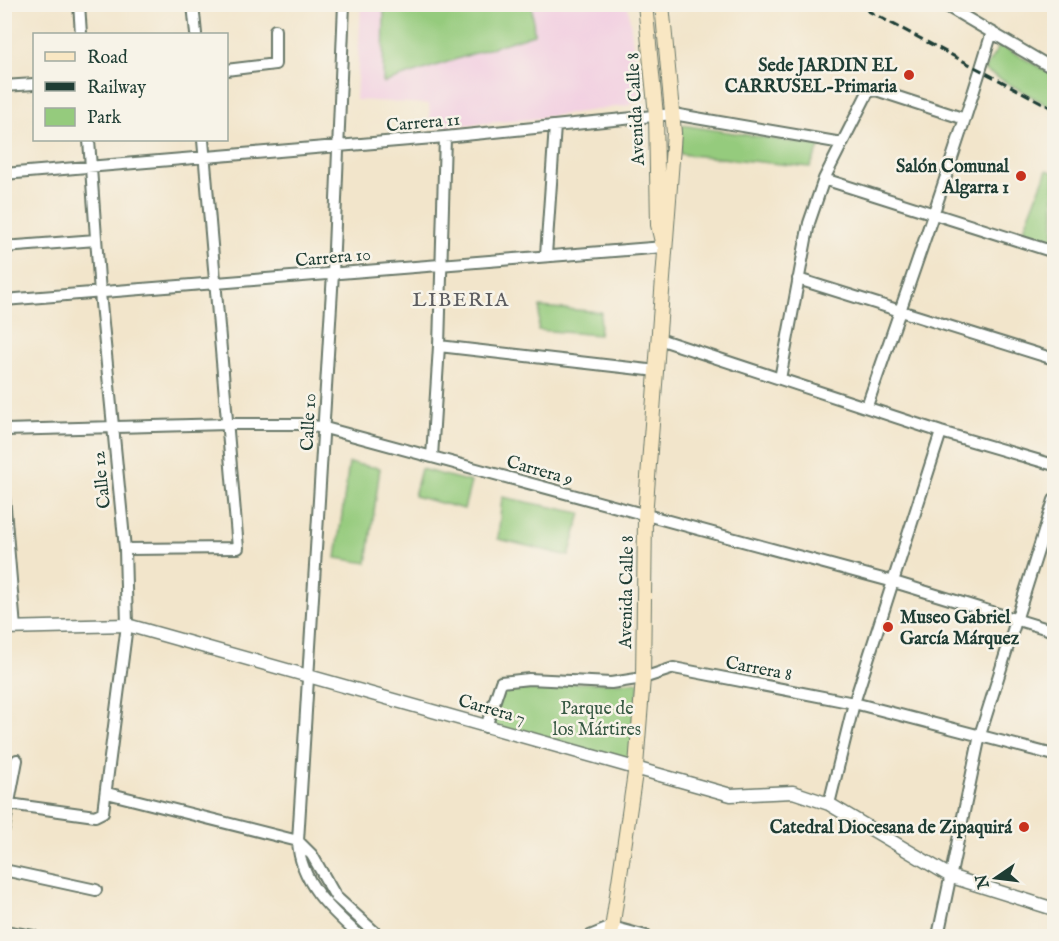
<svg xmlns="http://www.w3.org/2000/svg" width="1059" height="941" viewBox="0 0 1059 941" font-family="'IM FELL English',serif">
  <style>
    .built { fill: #f2cfe1 }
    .green { fill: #95cb7d; stroke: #5a8458; stroke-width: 1.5 }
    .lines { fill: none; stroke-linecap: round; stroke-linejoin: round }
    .minor-casing { stroke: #697869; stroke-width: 14 }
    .tertiary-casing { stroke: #697869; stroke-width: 15 }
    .secondary-casing { stroke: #697869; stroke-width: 16 }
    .minor { stroke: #fff; stroke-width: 10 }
    .tertiary { stroke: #fff; stroke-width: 12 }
    .secondary { stroke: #f9e7c3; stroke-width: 14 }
    .rail { stroke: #1f3d34; stroke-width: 3; stroke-dasharray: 9 4.5; stroke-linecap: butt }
    .poi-dot { fill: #c8321e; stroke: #f7f3e8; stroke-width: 2 }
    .labels { text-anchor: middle; stroke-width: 5; stroke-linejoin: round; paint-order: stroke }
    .poi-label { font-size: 18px; font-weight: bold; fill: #1f3d34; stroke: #f7f3e8; text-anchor: end }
    .street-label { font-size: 18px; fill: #1f3d34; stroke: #f7f3e8 }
    .park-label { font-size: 18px; fill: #375943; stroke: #f7f3e8 }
    .neighbourhood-label { font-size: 20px; letter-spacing: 1.5px; fill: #5d5d60; stroke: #f7f3e8 }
  </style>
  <rect width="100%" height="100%" fill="#f7f3e8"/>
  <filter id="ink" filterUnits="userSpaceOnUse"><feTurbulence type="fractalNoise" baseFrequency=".0167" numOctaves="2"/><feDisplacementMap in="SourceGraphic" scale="12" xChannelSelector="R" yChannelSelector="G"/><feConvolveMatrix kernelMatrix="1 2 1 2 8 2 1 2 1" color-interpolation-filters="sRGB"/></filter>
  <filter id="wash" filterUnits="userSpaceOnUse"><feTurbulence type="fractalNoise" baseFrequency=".008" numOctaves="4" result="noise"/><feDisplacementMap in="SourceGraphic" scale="24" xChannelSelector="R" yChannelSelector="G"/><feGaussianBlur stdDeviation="1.35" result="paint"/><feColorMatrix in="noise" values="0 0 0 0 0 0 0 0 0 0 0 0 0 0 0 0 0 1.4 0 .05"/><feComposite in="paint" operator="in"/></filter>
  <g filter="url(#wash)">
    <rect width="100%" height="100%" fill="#f2e5cb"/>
    <path class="built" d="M361,5H628L639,93L630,105L532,119L430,128L429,104L356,100Z"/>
    <path class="green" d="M384,5H532L534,34L383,83Z
      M1000,45L1054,75V109L984,70Z
      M682,125L820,146L810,167L680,154Z
      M1047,170L1054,173V249L1020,239Z
      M540,307L601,312L599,335L538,330Z
      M349,463L380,468L367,563L336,558Z
      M421,469L471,482L464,509L414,496Z
      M502,497L581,513L569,556L498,539Z
      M639,682L630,765L492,726L501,684Z"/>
  </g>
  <g filter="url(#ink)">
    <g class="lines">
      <defs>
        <path id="minor" d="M79,4L81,34
          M193,4L196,34
          M344,4L333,273L298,841C300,883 331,910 360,936
          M943,4L1054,69
          M226,70L275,64V30
          M4,86L34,84
          M4,174L445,137L673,114L842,143
          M824,179L1054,252
          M4,247L96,240
          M546,255L555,126
          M798,279L1054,359
          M4,300L664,247
          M659,339L941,432L1054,465
          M439,346L657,371
          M780,379L809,223L824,179L868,92L876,90L965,119
          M867,406C910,282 954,158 992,32
          M4,430L228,424H300L325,428L894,582L1054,631
          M432,457L439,346L445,137
          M4,496L15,628
          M125,549L238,548L203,140
          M486,727L501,682L529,679L611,683L643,678L674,668L854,703L1054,755
          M107,793L298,841
          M9,804L95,816L103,812L127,625L125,549L100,293L89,140
          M829,804L854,703L941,432
          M4,829L17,760
          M298,841L312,855L336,897L379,936
          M4,870L96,890
          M4,931L33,936
          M590,936L612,927L646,936
          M938,936L980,735L1054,500"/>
        <path id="tertiary" d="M4,628L127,625L731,795L793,792L829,804L952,877L1054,909"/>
        <path id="secondary" d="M645,4L656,115L658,225L662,242
          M611,936L636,766L643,678L645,517L674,133L662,4"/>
      </defs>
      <use href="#minor" class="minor-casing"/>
      <use href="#tertiary" class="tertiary-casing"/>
      <use href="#secondary" class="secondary-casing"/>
      <use href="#minor" class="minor"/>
      <use href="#tertiary" class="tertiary"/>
      <use href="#secondary" class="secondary"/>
      <path class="rail" d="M855,4L1054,109"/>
    </g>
  </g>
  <g class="poi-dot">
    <circle cx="909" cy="75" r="6"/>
    <circle cx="1021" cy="176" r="6"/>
    <circle cx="888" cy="627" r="6"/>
    <circle cx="1024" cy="827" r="6"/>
  </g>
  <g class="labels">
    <g class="poi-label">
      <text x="897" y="71">Sede JARDIN EL<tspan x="897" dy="21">CARRUSEL-Primaria</tspan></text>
      <text x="1009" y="172">Salón Comunal<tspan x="1009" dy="21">Algarra 1</tspan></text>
      <text x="900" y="623" text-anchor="start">Museo Gabriel<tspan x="900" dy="21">García Márquez</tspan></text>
      <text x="1012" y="833">Catedral Diocesana de Zipaquirá</text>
    </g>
    <g class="street-label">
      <text transform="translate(635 109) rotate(-93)" y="6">Avenida Calle 8</text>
      <text transform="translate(423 122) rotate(-5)" y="6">Carrera 11</text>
      <text transform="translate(333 257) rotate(-5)" y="6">Carrera 10</text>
      <text transform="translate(308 422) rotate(-87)" y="6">Calle 10</text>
      <text transform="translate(540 470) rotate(16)" y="6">Carrera 9</text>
      <text transform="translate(101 480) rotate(-96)" y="6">Calle 12</text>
      <text transform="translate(626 592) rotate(-89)" y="6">Avenida Calle 8</text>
      <text transform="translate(759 668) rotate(11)" y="6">Carrera 8</text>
      <text transform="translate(492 709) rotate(16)" y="6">Carrera 7</text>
    </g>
    <g class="park-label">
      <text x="597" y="714">Parque de<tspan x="597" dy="21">los Mártires</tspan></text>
    </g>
    <g class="neighbourhood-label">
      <text x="461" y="306">LIBERIA</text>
    </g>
  </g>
  <rect width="1059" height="941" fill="none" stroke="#f7f3e8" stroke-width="24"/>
  <rect x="33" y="33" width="195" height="108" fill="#f7f3e8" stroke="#a1aaa0" stroke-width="1.5"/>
  <rect x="45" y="52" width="30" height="9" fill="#f9e7c3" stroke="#a1aaa0" stroke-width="1.5"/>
  <text x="87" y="63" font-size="18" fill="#1f3d34">Road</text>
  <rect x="45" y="82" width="30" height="9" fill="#1f3d34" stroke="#a1aaa0" stroke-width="1.5"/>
  <text x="87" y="93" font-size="18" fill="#1f3d34">Railway</text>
  <rect x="45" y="108" width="30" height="18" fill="#95cb7d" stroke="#a1aaa0" stroke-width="1.5"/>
  <text x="87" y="123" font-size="18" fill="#1f3d34">Park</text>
  <g transform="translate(996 878) rotate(256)" stroke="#f7f3e8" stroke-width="4.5" paint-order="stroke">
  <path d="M0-4.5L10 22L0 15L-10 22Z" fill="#1f3d34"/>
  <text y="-9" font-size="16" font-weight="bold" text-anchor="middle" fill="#1f3d34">N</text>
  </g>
</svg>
